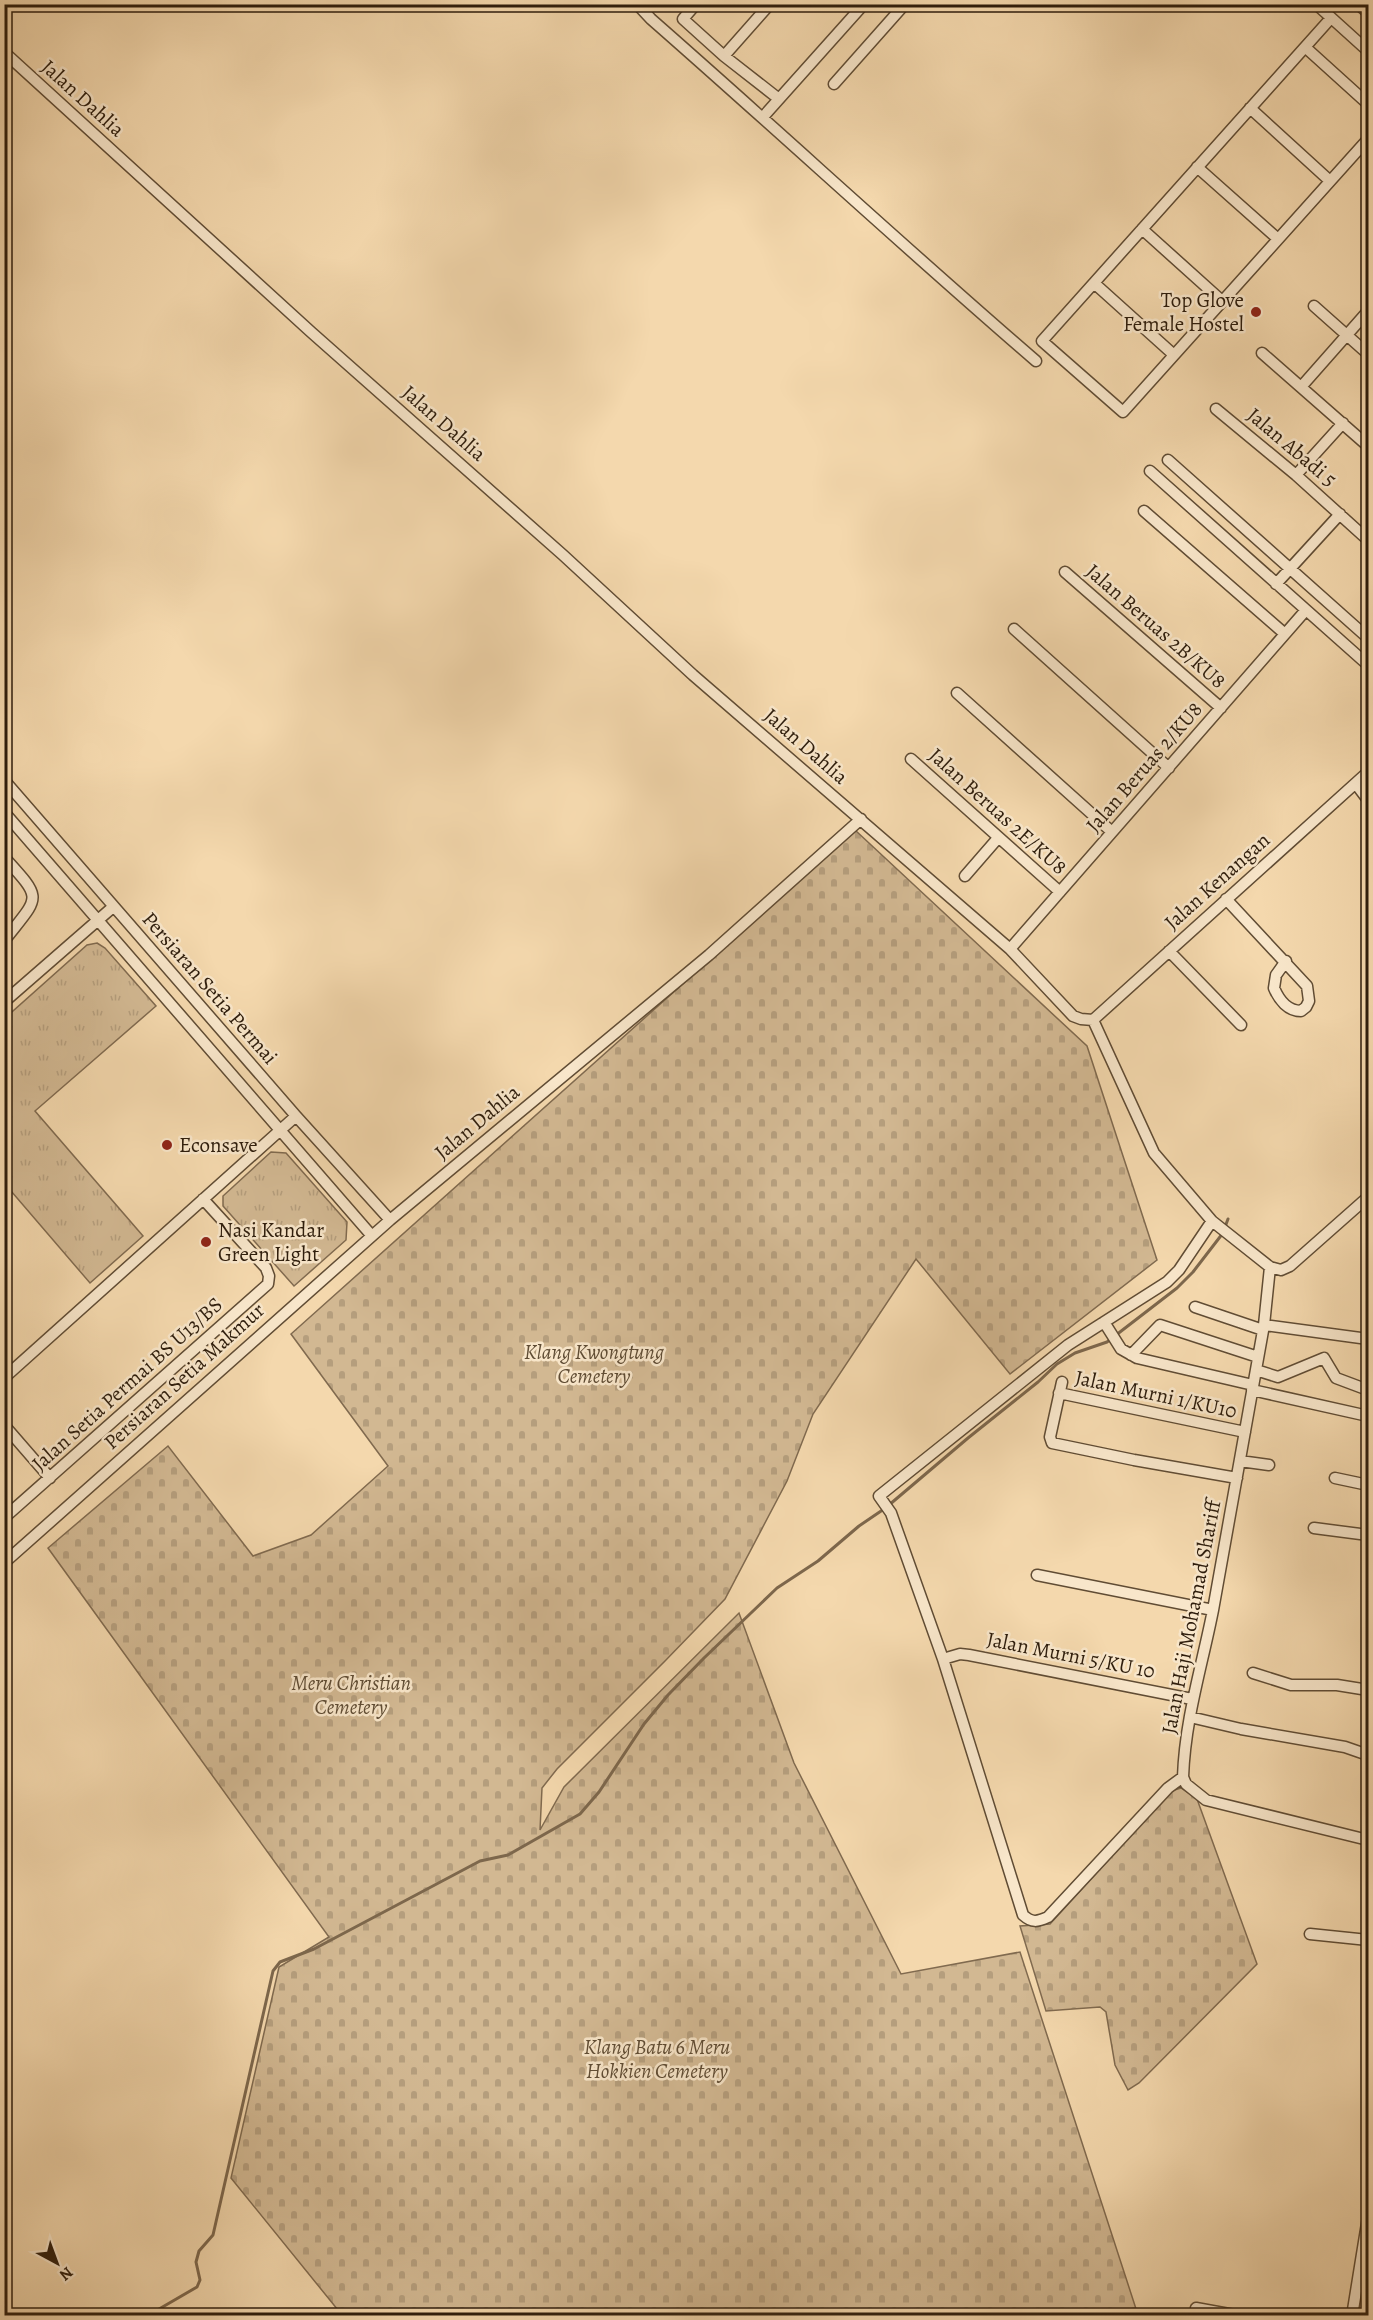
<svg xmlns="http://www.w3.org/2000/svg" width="1373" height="2320" viewBox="0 0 1373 2320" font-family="Alegreya,serif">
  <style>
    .grass { fill: url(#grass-tufts); stroke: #806a4f; stroke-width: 1.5 }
    .cemetery { fill: url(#cemetery-stones); stroke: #806a4f; stroke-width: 1.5 }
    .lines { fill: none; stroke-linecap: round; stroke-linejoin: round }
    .stream { stroke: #7d674c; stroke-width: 3 }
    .minor-casing { stroke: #604c34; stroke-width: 13 }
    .minor { stroke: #f8e6ca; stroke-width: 10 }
    .poi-dot { fill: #8f2418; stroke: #f8e6ca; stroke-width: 2 }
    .labels { text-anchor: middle; stroke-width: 5; stroke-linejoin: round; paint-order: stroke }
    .street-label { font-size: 21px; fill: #2e1d0c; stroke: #f8e6ca }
    .poi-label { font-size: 21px; fill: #2e1d0c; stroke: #f8e6ca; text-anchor: start }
    .park-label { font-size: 21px; font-style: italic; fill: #5f4c34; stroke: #f8e6ca }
  </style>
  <defs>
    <pattern id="grass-tufts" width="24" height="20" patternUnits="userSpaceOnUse" patternTransform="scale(1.5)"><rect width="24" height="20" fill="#d2b892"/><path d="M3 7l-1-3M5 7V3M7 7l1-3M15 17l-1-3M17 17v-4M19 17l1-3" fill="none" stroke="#b59e7d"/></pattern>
    <pattern id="cemetery-stones" width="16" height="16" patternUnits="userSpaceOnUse" patternTransform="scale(1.5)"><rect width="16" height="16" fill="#d2b892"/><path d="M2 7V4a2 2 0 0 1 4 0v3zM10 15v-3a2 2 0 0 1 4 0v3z" fill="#b59e7d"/></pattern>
  </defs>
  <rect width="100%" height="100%" fill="#f4d8ad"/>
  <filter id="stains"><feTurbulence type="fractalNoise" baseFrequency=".00333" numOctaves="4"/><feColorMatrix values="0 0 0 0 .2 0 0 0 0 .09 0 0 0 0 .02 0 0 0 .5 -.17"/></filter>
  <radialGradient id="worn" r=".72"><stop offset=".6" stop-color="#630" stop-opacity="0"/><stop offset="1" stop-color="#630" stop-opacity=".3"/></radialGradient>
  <path class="grass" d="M97,943L105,948L156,1006L35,1111L143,1236L90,1283L5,1184L4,1019L87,945Z
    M271,1152L286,1153L347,1222L346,1240L294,1286L223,1206V1196Z"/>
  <path class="cemetery" d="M855,830L1087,1046L1157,1260L1010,1374L916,1259L813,1414L787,1481L725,1599L665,1661L557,1769L542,1788L540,1830L564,1787L739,1613L794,1763L901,1974L1020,1952L1138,2315H342L231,2178L279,1967L329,1937L48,1548L168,1446L253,1556L311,1535L388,1466L291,1334Z
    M1181,1788L1197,1799L1257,1964L1139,2083L1128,2090L1115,2065L1106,2012L1100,2007L1046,2011L1020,1926L1050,1924L1171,1791Z"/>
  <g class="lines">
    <path class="stream" d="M1225,1227L1228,1219
      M889,1505L968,1438L1038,1382L1057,1364L1075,1353L1107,1342L1177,1288L1193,1272L1223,1233
      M147,2316L197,2287L200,2280L196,2262L199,2251L213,2235L273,1971L280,1962L314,1949L480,1861L508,1855L580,1814L599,1792L644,1724L668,1695L704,1658L777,1588L818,1561L859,1526L884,1509"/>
    <defs>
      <path id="minor" d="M637,4L651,19C780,132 906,249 1036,361
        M696,4L683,19L724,56L779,99
        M1316,4L1368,51
        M1358,4L1368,13
        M1331,18L1042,341L1123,412L1368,139
        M1305,47L1368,104
        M4,52L311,332L563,555L693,675L1010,949L1073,1016L1081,1019L1093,1020
        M724,56L770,4
        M834,84L905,4
        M1250,108L1330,181
        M763,117L864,4
        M1197,167L1278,239
        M1142,229L1222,301
        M1094,283L1174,355
        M1314,306L1368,354
        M1262,353L1368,446
        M1301,387L1368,311
        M1216,409L1296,475L1368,540
        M1168,460L1368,638
        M1150,471L1368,665
        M1296,475L1343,423
        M1144,511L1285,634
        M1065,572L1221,708
        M1276,584L1340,514
        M1014,629L1169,768
        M957,693L1112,832
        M911,759L1060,892
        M4,780L296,1116L390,1220
        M1356,784L1368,800
        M4,812L372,1236
        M4,857C44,901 40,895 4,941
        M965,876L998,838
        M1226,899L1307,986L1309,1001L1306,1007L1301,1011C1288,1011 1279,1000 1274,988L1276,975L1286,961
        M1010,949L1306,610
        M1169,951L1241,1025
        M4,1002L113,907
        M1093,1020L1154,1153L1212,1221L1270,1267L1281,1270L1290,1266L1368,1197
        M1093,1020L1368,772
        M1270,1267L1264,1325L1213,1610C1202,1666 1185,1719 1183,1777L1186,1784L1206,1800L1368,1840
        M1195,1307L1263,1330
        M1104,1322L1121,1349L1137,1358L1253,1385
        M1264,1325L1368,1339
        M1131,1355L1160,1325L1258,1357
        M1256,1370L1278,1377L1324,1358L1336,1378L1368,1390
        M4,1378L296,1116
        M1062,1382L1050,1437L1052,1443L1134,1460L1237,1478
        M1252,1390L1368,1416
        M1059,1393L1245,1432
        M4,1425L50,1478
        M1240,1461L1269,1465
        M1335,1478L1368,1485
        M4,1518L268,1284L269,1276L266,1268L203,1199
        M1314,1528L1368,1535
        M4,1563L390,1220L709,955L861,819
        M1037,1575L1213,1610
        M943,1659L960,1654L969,1655L1192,1699
        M1253,1673L1291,1685H1337L1368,1690
        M1190,1717L1241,1729L1345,1747L1368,1755
        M1183,1777L1168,1788L1048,1917C1037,1922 1032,1923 1023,1915L943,1659L891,1513L879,1496L1068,1345L1167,1282L1179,1270L1212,1221
        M1310,1934L1368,1940
        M1196,2308L1240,2316
        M1352,2316L1368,2217"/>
    </defs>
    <use href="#minor" class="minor-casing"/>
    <use href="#minor" class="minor"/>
  </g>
  <g class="poi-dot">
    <circle cx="1256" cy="312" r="6"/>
    <circle cx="167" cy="1145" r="6"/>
    <circle cx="206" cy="1242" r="6"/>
  </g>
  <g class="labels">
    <g class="street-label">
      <text transform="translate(83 98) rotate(42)" y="7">Jalan Dahlia</text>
      <text transform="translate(444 423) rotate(41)" y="7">Jalan Dahlia</text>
      <text transform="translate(1292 447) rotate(40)" y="7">Jalan Abadi 5</text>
      <text transform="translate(1156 626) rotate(41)" y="7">Jalan Beruas 2B/KU8</text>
      <text transform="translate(806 746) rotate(41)" y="7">Jalan Dahlia</text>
      <text transform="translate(1144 767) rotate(-49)" y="7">Jalan Beruas 2/KU8</text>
      <text transform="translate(998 811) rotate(42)" y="7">Jalan Beruas 2E/KU8</text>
      <text transform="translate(1217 881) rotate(-42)" y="7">Jalan Kenangan</text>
      <text transform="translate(210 988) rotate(49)" y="7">Persiaran Setia Permai</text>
      <text transform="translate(477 1122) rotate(-40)" y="7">Jalan Dahlia</text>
      <text transform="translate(184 1376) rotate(-42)" y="7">Persiaran Setia Makmur</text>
      <text transform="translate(127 1384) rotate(-42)" y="7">Jalan Setia Permai BS U13/BS</text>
      <text transform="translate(1156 1394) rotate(12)" y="7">Jalan Murni 1/KU10</text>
      <text transform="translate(1191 1617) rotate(-79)" y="7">Jalan Haji Mohamad Shariff</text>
      <text transform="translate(1071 1655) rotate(11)" y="7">Jalan Murni 5/KU 10</text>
    </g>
    <g class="poi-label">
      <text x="1244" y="307" text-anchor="end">Top Glove<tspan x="1244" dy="24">Female Hostel</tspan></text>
      <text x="179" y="1152">Econsave</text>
      <text x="218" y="1237">Nasi Kandar<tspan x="218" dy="24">Green Light</tspan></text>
    </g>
    <g class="park-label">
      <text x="594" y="1359">Klang Kwongtung<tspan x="594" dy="24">Cemetery</tspan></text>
      <text x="351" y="1690">Meru Christian<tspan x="351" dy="24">Cemetery</tspan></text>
      <text x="657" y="2054">Klang Batu 6 Meru<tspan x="657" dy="24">Hokkien Cemetery</tspan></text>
    </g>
  </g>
  <rect width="1373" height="2320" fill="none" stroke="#f4d8ad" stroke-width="24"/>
  <rect x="6" y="6" width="1361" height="2308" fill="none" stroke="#2e1d0c" stroke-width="3"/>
  <rect x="12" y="12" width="1349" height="2296" fill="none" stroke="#2e1d0c" stroke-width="1.5"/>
  <g transform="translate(57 2263) rotate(139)" stroke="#f8e6ca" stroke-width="4.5" paint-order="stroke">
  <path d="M0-4.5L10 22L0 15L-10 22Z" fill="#2e1d0c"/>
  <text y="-9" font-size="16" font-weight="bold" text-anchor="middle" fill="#2e1d0c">N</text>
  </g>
  <rect width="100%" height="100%" filter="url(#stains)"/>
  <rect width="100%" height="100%" fill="url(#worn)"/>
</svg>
